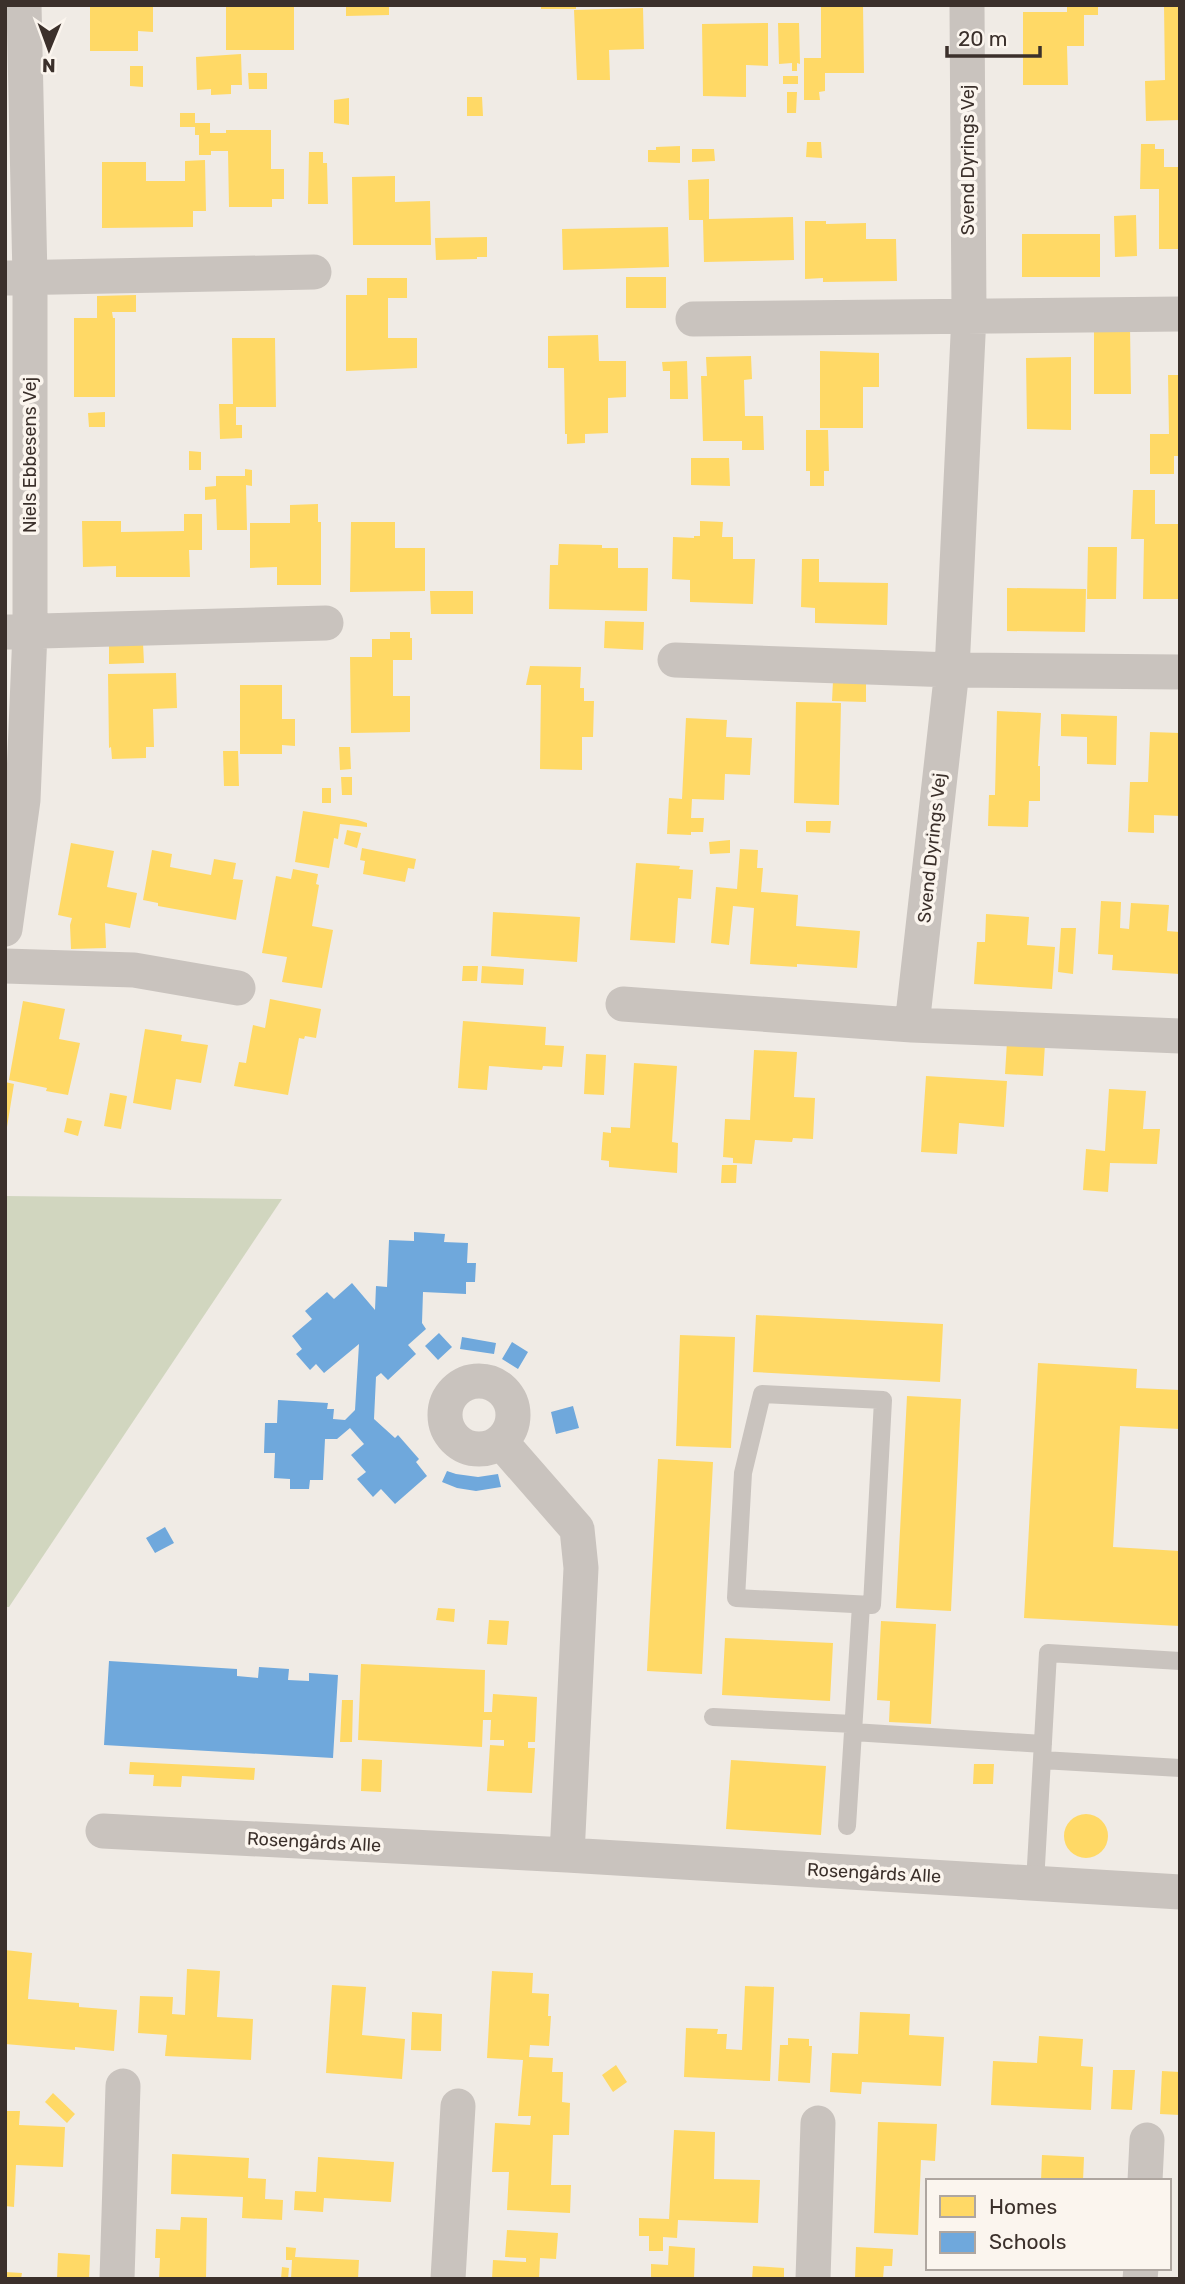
<svg xmlns="http://www.w3.org/2000/svg" width="1185" height="2284" viewBox="0 0 1185 2284" font-family="Rubik,sans-serif">
  <style>
    .green { fill: #d1d6bf }
    .homes { fill: #ffd966 }
    .schools { fill: #6fa8dc }
    .lines { fill: none; stroke-linecap: round; stroke-linejoin: round }
    .service { stroke: #c9c3be; stroke-width: 18 }
    .minor { stroke: #c9c3be; stroke-width: 35 }
    .labels { text-anchor: middle; stroke-width: 7; stroke-linejoin: round; paint-order: stroke }
    .street-label { font-size: 18px; fill: #3b302b; stroke: #fbf5ee }
  </style>
  <rect width="100%" height="100%" fill="#f0ebe5"/>
  <path class="green" d="M5,1196L282,1199L9,1607H5Z"/>
  <path class="homes" d="M90,5H153V32L138,31V51H90Z
    M226,5H294V50H226Z
    M346,5H389V15L346,16Z
    M541,5H576V9H541Z
    M821,5H863L864,73H825V91L819,92L820,100H804V58H821Z
    M1067,5H1098V15H1084V46H1067L1068,85H1023V12H1067Z
    M1164,5H1180V120L1146,121L1145,81L1165,80Z
    M643,8L644,49L609,50L610,80H577L574,10Z
    M768,23V66L746,65V97L703,96L702,24Z
    M778,23H799L800,64L797,63V71H792V63L779,64Z
    M241,54L242,85H231V94L211,95V89L197,90L196,57Z
    M130,66H143V87L130,86Z
    M248,73H267V89H249Z
    M783,76H798V84H783Z
    M787,92H797L796,113H787Z
    M467,97H482L483,116H467Z
    M349,98V125L334,123V100Z
    M180,113H195V123H210V133H226V130H271V169H284V199H272V207H229L228,151H211V155H199V135H195V127H180Z
    M807,142H821L822,158L806,157Z
    M1141,144H1155V149H1164V167H1180V249H1159V189H1140Z
    M680,146V163L648,162V150H656V147Z
    M692,149H714L715,161L692,162Z
    M309,152H323V163H327L328,204H308Z
    M205,160L206,211H193V227L102,228V162H146V181H185V161Z
    M395,176V202L430,201L431,245H353L352,177Z
    M709,179V219L793,217L794,260L704,262L703,220H689L688,180Z
    M1136,215L1137,256L1115,257L1114,216Z
    M805,221H826V224L866,223V239H896L897,281L823,282V278L805,279Z
    M668,227L669,267L563,270L562,229Z
    M1022,234H1100V277H1022Z
    M487,237V257H477V259L436,260L435,238Z
    M626,277H666V308H626Z
    M367,278H407V298H388V338H417V368L346,371V295H367Z
    M136,295V312H112L113,318H115V397H74V318H97V296Z
    M1094,327H1130L1131,394H1094Z
    M598,335L599,361H626V397L608,398V433L585,434V443L567,444V434H565L564,368H548V336Z
    M232,338H275L276,407H236V425H242V438L220,439L219,404H233Z
    M820,351L879,353V387H863V428H820Z
    M751,356L752,379L744,380L745,416H763L764,450H742V441H703L701,376H707L706,357Z
    M1071,357V430L1027,429L1026,358Z
    M687,361L688,399H670V371H663L662,362Z
    M1168,375H1180V456H1174V474H1150V434H1169Z
    M105,412V427H89L88,413Z
    M806,430H828L829,471H824V486H810V471H806Z
    M189,451L201,452V470H189Z
    M691,458H729L730,486L691,485Z
    M245,469L252,470V486L246,485L247,530H217L216,499L205,500V487L216,486V476H245Z
    M1133,490H1155V524H1180V599H1143L1144,539H1131Z
    M318,504V522H321V585H277V567L250,568V523H290V505Z
    M184,514H202V550H189L190,577H116V566L83,567L82,521H121V532L184,531Z
    M700,521L723,522L722,537H733V559H755L753,604L690,602V580L672,579L673,537L694,538V536H700Z
    M351,522H395V548H425V591L350,592Z
    M559,544L602,545V548H618V568H648L647,611L549,609L550,565H558Z
    M1088,547H1117L1116,599H1087Z
    M802,559H819V582L888,583L887,625L815,623V608L801,607Z
    M1007,588L1086,589L1085,632L1007,631Z
    M430,591H473V614H431Z
    M605,621L644,622L643,650L604,648Z
    M390,632H410V638H412V660H393V696H410V732L351,733L350,657H372V639H390Z
    M143,643L144,663L109,664V644Z
    M530,666L581,667L580,688H584V701H594L593,737H582V770L540,769L541,685H526Z
    M176,673L177,708L153,709L154,747H146V758L112,759L111,747L109,748L108,674Z
    M833,681L866,682V702L832,701Z
    M240,685H282V719H295V746L282,745V754H240Z
    M796,702L841,703L839,805L794,803Z
    M997,711L1041,713L1038,766H1040V801H1029L1028,827L988,826L989,795H995Z
    M1061,714L1117,716L1116,765L1087,764V737L1061,736Z
    M686,718L727,720L726,737L752,738L750,775L725,774L724,800L692,799L691,818H704L703,832H691V835L667,834L669,798L682,799Z
    M1150,732L1180,733V816L1154,815V833L1128,832L1130,782H1148Z
    M339,747H350L351,769L340,770Z
    M223,751H238L239,786H224Z
    M341,777H352V795H342Z
    M322,788H331V803H322Z
    M303,811L358,820L367,823V827L340,824L338,839L334,838L329,868L295,862Z
    M806,821H831L830,833L806,832Z
    M347,830L361,833L357,848L344,844Z
    M730,840V853L710,854L709,842Z
    M71,843L114,851L107,887L137,893L130,928L105,923L106,948L71,949L70,925L72,918L58,915Z
    M362,848L416,859L414,869L408,868L405,882L363,874L365,861L360,860Z
    M740,849L758,850L757,868H763L761,892L798,895L796,926L860,931L857,968L797,964V967L750,964L754,908L733,906L729,945L711,943L716,887L737,889Z
    M152,850L172,854L170,867L211,875L214,859L236,863L233,879L243,880L236,920L158,906V903L143,900Z
    M636,863L680,866L679,869L693,870L691,899L678,898L675,943L630,940Z
    M293,869L318,874L316,884L319,885L312,926L333,930L322,988L282,982L287,957L262,953L276,876L291,879Z
    M1101,901L1121,902L1120,928L1129,929L1131,903L1169,905L1167,931L1180,932V974L1112,970L1113,955L1098,954Z
    M493,912L580,917L577,962L491,956Z
    M986,914L1029,917L1027,945L1055,947L1052,989L974,984L977,942H985Z
    M1061,928H1076L1073,974L1058,972Z
    M463,966H478L477,981H462Z
    M482,966L524,969L523,985L481,983Z
    M270,999L321,1009L316,1038L305,1036L304,1039L299,1038L288,1095L234,1086L239,1062L246,1063L253,1025L265,1028Z
    M23,1001L65,1009L59,1039L80,1043L68,1095L46,1091L47,1088L9,1080Z
    M463,1021L546,1027L545,1045L564,1046L562,1067L543,1066L542,1070L489,1066L487,1090L458,1088Z
    M145,1029L182,1035L181,1041L208,1045L201,1083L176,1079L171,1110L133,1103Z
    M1007,1042L1045,1044L1043,1076L1005,1074Z
    M754,1050L797,1052L794,1097L815,1098L813,1139L793,1138L792,1142L755,1140L752,1164L733,1163V1158L723,1157L725,1119L750,1120Z
    M586,1054L606,1055L604,1095L584,1094Z
    M634,1063L677,1066L672,1142L678,1143L677,1173L609,1167V1161L601,1160L603,1132L611,1133V1127L630,1128Z
    M926,1076L1007,1081L1004,1127L959,1123L957,1154L921,1152Z
    M5,1082L14,1084L7,1127L5,1126Z
    M1109,1089L1146,1091L1143,1129H1160L1157,1164L1110,1163L1108,1192L1083,1190L1086,1149L1105,1151Z
    M110,1093L127,1096L121,1129L104,1126Z
    M67,1118L82,1121L78,1136L64,1132Z
    M722,1165H737L736,1183H721Z
    M756,1315L943,1324L940,1382L753,1372Z
    M680,1335L735,1337L731,1448L676,1446Z
    M1038,1363L1137,1369L1136,1388L1180,1390V1429L1120,1426L1113,1547L1180,1551V1626L1024,1618Z
    M907,1396L961,1399L951,1611L896,1608Z
    M658,1459L713,1462L702,1674L647,1671Z
    M438,1608L455,1609L454,1622L436,1620Z
    M489,1620L509,1621L507,1645L487,1644Z
    M881,1621L936,1624L931,1724L889,1722L890,1701L877,1700Z
    M725,1638L833,1643L830,1701L722,1695Z
    M361,1664L485,1670L484,1712H492L493,1694L537,1697L535,1742H528V1748H535L532,1793L487,1791L490,1745L504,1746V1740H490L491,1720H483L482,1747L358,1740Z
    M342,1700H353L352,1742H340Z
    M362,1759L382,1760L381,1792L361,1791Z
    M731,1760L826,1766L821,1835L726,1829Z
    M130,1762L255,1768L254,1780L182,1776L181,1787L153,1786L154,1775L129,1774Z
    M974,1764H994L993,1784H973Z
    M1064 1836a22 22 0 1 1 44 0a22 22 0 1 1-44 0Z
    M5,1950L32,1953L28,1999L79,2003V2007L117,2010L114,2051L75,2047V2050L5,2044Z
    M187,1969L220,1971L217,2017L253,2019L251,2060L165,2056L167,2035L138,2033L140,1996L173,1997L172,2014L185,2015Z
    M492,1971L533,1973L532,1993L549,1994L548,2016H551L549,2046L530,2045L529,2057L553,2058L552,2072H563L562,2102L570,2103L569,2135H553L551,2185H571L570,2213L507,2210L509,2172H492L495,2123L530,2125L531,2116H518L523,2060L487,2058Z
    M332,1985L366,1987L362,2035L405,2039L402,2079L326,2073Z
    M745,1986L774,1987L770,2081L684,2077L686,2028L718,2029L717,2034H727L726,2049L742,2050Z
    M412,2012L442,2014L441,2051L411,2050Z
    M860,2012L910,2014L909,2035L944,2037L941,2086L862,2082L861,2094L830,2092L832,2053L858,2054Z
    M1039,2036L1083,2039L1081,2066L1093,2067L1091,2110L991,2105L993,2061L1037,2063Z
    M788,2038L809,2039V2046H812L810,2083L778,2081L780,2045H788Z
    M616,2065L627,2082L613,2092L602,2075Z
    M1113,2070H1135L1132,2110L1111,2109Z
    M1162,2071L1180,2072V2115L1160,2114Z
    M53,2093L75,2114L67,2123L45,2102Z
    M5,2111H20L19,2125L65,2127L63,2167L16,2165L14,2207L5,2206Z
    M878,2122L937,2124L935,2161L921,2160L918,2235L874,2233Z
    M674,2130L715,2132L714,2179L760,2180L758,2223L678,2220L677,2238L663,2237V2251H649V2236H639V2218L669,2219Z
    M172,2154L249,2158L248,2178L266,2179L265,2199L283,2200L282,2220L242,2218L243,2197L171,2194Z
    M1042,2155L1084,2157L1083,2181H1041Z
    M318,2157L394,2162L391,2202L324,2198L323,2212L294,2210L295,2191L316,2192Z
    M181,2217L207,2218L206,2279H159L160,2258H155L156,2229L180,2230Z
    M507,2230L558,2233L556,2259L540,2258L539,2279H492L493,2260L526,2262V2258L505,2257Z
    M669,2246L695,2248L694,2279H651V2264L668,2265Z
    M286,2247L296,2248L295,2257L359,2260L358,2279H291L292,2260H286Z
    M856,2247L893,2249L892,2266H884L883,2279H855Z
    M58,2253L90,2255L89,2279H57Z
    M753,2266L784,2268V2279H752Z
    M282,2267L289,2268L288,2279H281Z
    M5,2272L22,2273L21,2279H5Z"/>
  <path class="schools" d="M414,1232L445,1234L444,1242L468,1243L467,1263H476L475,1282H466V1294L423,1292L422,1323L426,1329L408,1345L416,1354L388,1380L381,1373L376,1377L374,1419L395,1438L398,1435L419,1459L416,1462L427,1476L395,1504L381,1489L373,1497L357,1479L366,1472L351,1455L364,1444L350,1428L337,1439H325L323,1480H310L309,1489H290V1479L274,1478L275,1453H264L265,1423H277L278,1400L328,1403L327,1409H334L333,1419L345,1420L355,1410L359,1344L324,1373L316,1364L310,1370L296,1354L302,1349L292,1336L312,1319L305,1311L327,1292L334,1299L352,1283L375,1310L376,1286L387,1287L389,1240L414,1241Z
    M439,1333L452,1347L438,1360L425,1346Z
    M462,1337L496,1343L494,1354L460,1349Z
    M512,1342L528,1352L518,1369L502,1359Z
    M573,1406L579,1428L556,1434L551,1412Z
    M447,1471L456,1474L478,1477L498,1474L501,1487L476,1491L457,1488L442,1482Z
    M165,1527L174,1543L155,1553L146,1538Z
    M109,1661L237,1669V1676L258,1678L259,1667L289,1669L288,1680L309,1681V1673L338,1675L333,1758L104,1745Z"/>
  <g class="lines">
    <path class="service" d="M762,1394L883,1400L872,1605L736,1598L743,1473Z
      M713,1717L853,1724
      M853,1732L861,1605
      M1042,1760L1180,1768
      M847,1826L853,1732L1043,1744
      M1035,1883L1048,1653L1180,1661"/>
    <path class="minor" d="M5,278L314,272
      M693,319L1180,314
      M5,632L326,623
      M675,660L952,670L1180,672
      M5,929L23,800L30,632V278L24,5
      M5,966L134,970L238,988
      M623,1004L912,1025L1180,1036
      M912,1025L952,670L969,315L967,5
      M445 1415a34 34 0 1 1 68 0a34 34 0 1 1-68 0Z
      M501,1442L577,1529L581,1568L567,1855
      M103,1831L567,1855L1180,1892
      M1145,2181L1147,2140
      M117,2279L123,2086
      M448,2279L458,2106
      M813,2279L818,2123
      M1140,2279L1141,2268"/>
  </g>
  <g class="labels">
    <g class="street-label">
      <text transform="translate(968 160) rotate(-90)" y="6">Svend Dyrings Vej</text>
      <text transform="translate(30 455) rotate(-90)" y="6">Niels Ebbesens Vej</text>
      <text transform="translate(932 848) rotate(-84)" y="6">Svend Dyrings Vej</text>
      <text transform="translate(314 1842) rotate(3)" y="6">Rosengårds Alle</text>
      <text transform="translate(874 1873) rotate(3)" y="6">Rosengårds Alle</text>
    </g>
  </g>
  <rect width="1185" height="2284" fill="none" stroke="#3b302b" stroke-width="14"/>
  <rect x="926" y="2179" width="245" height="91" fill="#fbf5ee" stroke="#aea6a0" stroke-width="2"/>
  <rect x="940" y="2196" width="35" height="21" fill="#ffd966" stroke="#aea6a0" stroke-width="2"/>
  <text x="989" y="2214" font-size="21" fill="#3b302b">Homes</text>
  <rect x="940" y="2232" width="35" height="21" fill="#6fa8dc" stroke="#aea6a0" stroke-width="2"/>
  <text x="989" y="2249" font-size="21" fill="#3b302b">Schools</text>
  <g transform="translate(49 49) rotate(181)" stroke="#fbf5ee" stroke-width="5" paint-order="stroke">
  <path d="M0-5L12 26L0 18L-12 26Z" fill="#3b302b"/>
  <text y="-10" font-size="19" font-weight="bold" text-anchor="middle" fill="#3b302b">N</text>
  </g>
  <path d="M947 46v10h93v-10" fill="none" stroke="#3b302b" stroke-width="3.5"/>
  <text x="958" y="46" font-size="21" fill="#3b302b" stroke="#fbf5ee" stroke-width="5" paint-order="stroke">20 m</text>
</svg>
